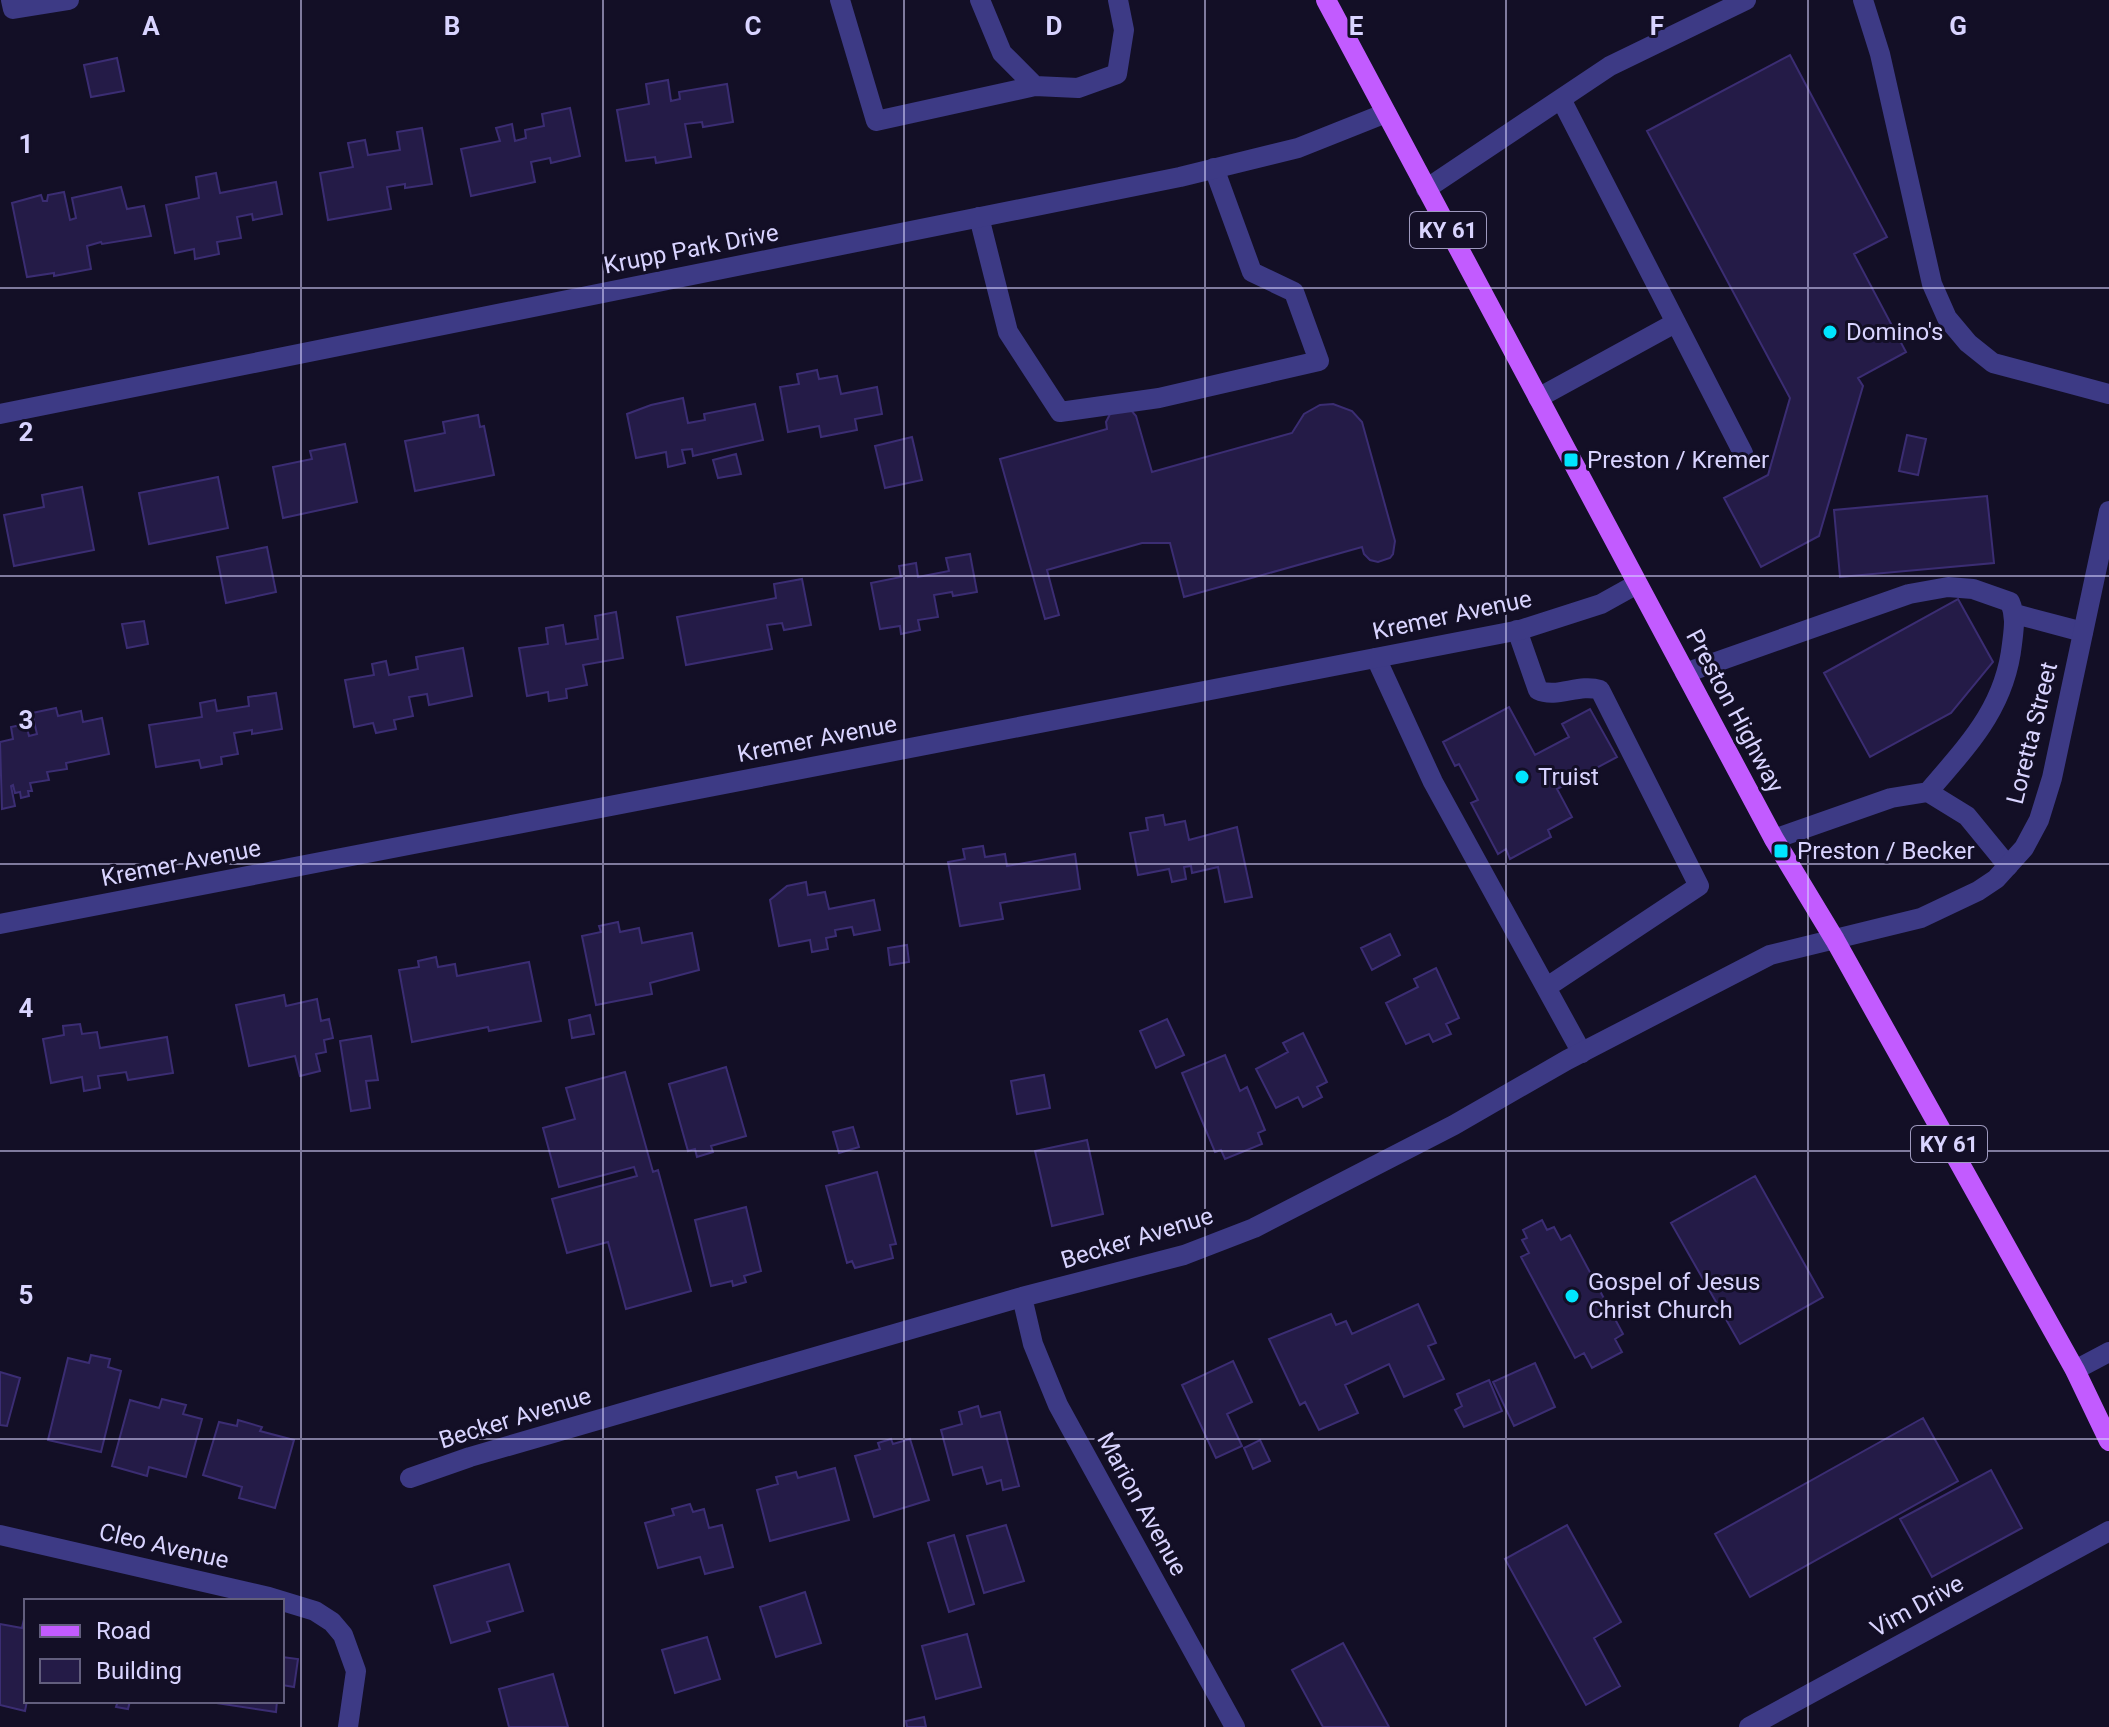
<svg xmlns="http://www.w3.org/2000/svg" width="2109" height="1727" viewBox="0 0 2109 1727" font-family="Roboto,sans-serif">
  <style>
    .building { fill: #241b47; stroke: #3b2d73; stroke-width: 2 }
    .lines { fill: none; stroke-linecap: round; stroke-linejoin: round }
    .lane { stroke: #3d3a85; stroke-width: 20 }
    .street { stroke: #3d3a85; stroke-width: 20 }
    .primary { stroke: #c25bff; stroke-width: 20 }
    .grid { fill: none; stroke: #d9d4ff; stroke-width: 2; stroke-opacity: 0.55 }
    .poi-dot { fill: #00e5ff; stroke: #130f26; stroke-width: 3 }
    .labels { text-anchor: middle; stroke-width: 6; stroke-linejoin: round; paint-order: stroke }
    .shield { fill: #130f26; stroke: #9e99be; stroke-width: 2 }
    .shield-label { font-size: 22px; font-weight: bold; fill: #d9d4ff }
    .street-label { font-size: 24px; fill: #d9d4ff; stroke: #130f26 }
    .poi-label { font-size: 24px; fill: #d9d4ff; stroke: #130f26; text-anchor: start }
    .grid-label { font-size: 26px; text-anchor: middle; font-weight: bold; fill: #d9d4ff; stroke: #130f26; stroke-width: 6; stroke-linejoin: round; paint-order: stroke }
  </style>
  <rect width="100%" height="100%" fill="#130f26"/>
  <path class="building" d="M1790,55L1887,237L1854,254L1906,352L1858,378L1863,386L1819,536L1761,567L1724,498L1768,475L1790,398L1647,131Z
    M117,58L124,91L91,97L84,65Z
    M668,80L671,101L680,99L679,92L727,84L733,122L703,127L702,122L685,124L691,157L656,163L655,157L626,161L617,110L649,104L646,84Z
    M570,108L580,156L551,163L550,158L531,162L535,182L471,196L461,149L500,141L496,128L512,124L515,141L526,138L525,130L544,126L542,114Z
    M422,128L432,184L405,188V184L387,187L391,209L328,220L320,173L353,167L348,143L365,140L368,155L400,150L397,132Z
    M216,173L220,193L276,182L282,214L253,220L252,214L237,217L241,238L217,242L219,254L195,259L194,249L175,253L166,205L199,198L196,177Z
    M121,187L127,209L144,206L151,236L102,244L101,242L87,246L91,269L54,276V273L27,277L12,203L41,195L43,201H47L48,195L64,192L70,220L76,218L72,198Z
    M817,370L819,379L837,376L841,394L877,387L882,414L855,419L857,430L821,437L819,426L788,432L780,387L799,384L797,374Z
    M683,398L688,423L705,420L704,414L755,404L763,440L693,456L692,449L682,450L685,463L668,467L666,452L636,458L627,414L651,405Z
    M1333,404L1352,411L1362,422L1395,541L1393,554L1390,558L1378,562L1370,560L1364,554L1362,547L1184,597L1170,543H1142L1047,570L1059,615L1045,619L1000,459L1107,429L1106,422L1111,412L1131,410L1136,416L1152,472L1292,433L1304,414L1320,405Z
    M478,415L480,427L484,426L494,475L415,491L405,441L445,433L443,422Z
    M1907,435L1926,439L1918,475L1899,471Z
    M912,437L922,480L885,488L875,446Z
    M345,444L357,502L283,518L273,467L312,459L310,451Z
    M736,454L741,474L718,478L713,460Z
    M218,477L228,528L149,544L139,493Z
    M82,487L94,550L14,566L4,515L44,507L42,495Z
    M1987,496L1994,563L1840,577L1834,510Z
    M267,547L276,592L226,603L217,557Z
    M970,554L977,592L953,596L952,592L934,595L938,617L918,620L920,630L901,634L900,626L880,629L871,583L901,577L899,566L916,563L918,577L949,571L946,558Z
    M802,579L811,625L784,630L782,623L767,625L772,649L686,665L677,617L776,598L774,584Z
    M1958,599L1993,662L1951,713L1870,757L1824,673Z
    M616,612L623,658L583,665L587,685L566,689L567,698L549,701L548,692L527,696L519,648L548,644L546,628L563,625L566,644L598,639L595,616Z
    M144,621L148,644L127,648L122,624Z
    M463,648L472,696L429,705L427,694L409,697L413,716L394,720L396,729L376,733L373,723L354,727L345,680L374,675L372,664L386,661L389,675L418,669L416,657Z
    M276,693L282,729L252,734V730L234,733L238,754L221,757L222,764L201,768L199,760L156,767L149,725L202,717L200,703L215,700L217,711L249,706L248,697Z
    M1509,707L1535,755L1569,737L1562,724L1590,709L1617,757L1557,789L1572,817L1548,830L1551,837L1510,859L1506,849L1498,854L1471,803L1478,800L1459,764L1455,766L1443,742Z
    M56,708L58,716L81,711L83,722L102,718L109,754L66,763L67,769L47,772L49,780L30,783L32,791H28L29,796L21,798L20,792L15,793L13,785L11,786L15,806L2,809L0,742L13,739L11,727L26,724L29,736L37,734L32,713Z
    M1163,815L1165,825L1185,821L1189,840L1237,827L1252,897L1225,902L1218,867L1192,873L1191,866L1184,867L1186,879L1172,882L1169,869L1138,875L1130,833L1148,830L1146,818Z
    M983,846L985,857L1005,854L1007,866L1075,854L1080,889L1000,903L1003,919L960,926L948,862L965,859L963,849Z
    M806,882L808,895L825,892L829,909L874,900L880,930L854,935L852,927L835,930L836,936L826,938L828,949L812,952L810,940L779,946L770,900L787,886Z
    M618,922L620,932L639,928L642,943L692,933L699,970L650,983L652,994L596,1005L582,936L601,932L599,926Z
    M1390,934L1400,955L1372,970L1361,948Z
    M907,945L909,962L890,965L888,948Z
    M436,957L438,967L455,964L457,976L529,962L541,1021L489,1031L488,1027L412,1042L399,970L419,967L418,961Z
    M1436,968L1459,1018L1446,1024L1451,1034L1433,1042L1429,1034L1406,1044L1386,1003L1418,987L1414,979Z
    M284,995L286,1006L317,999L321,1021L329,1019L333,1038L324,1040L326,1052L316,1054L320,1071L300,1076L295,1056L249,1066L236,1005Z
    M590,1015L594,1034L572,1038L569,1020Z
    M1167,1019L1184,1055L1156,1068L1140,1031Z
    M80,1024L82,1034L97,1032L100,1048L167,1037L173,1073L128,1080L126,1072L98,1076L100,1088L84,1091L82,1077L51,1083L43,1039L64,1035L63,1026Z
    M1303,1033L1327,1082L1317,1087L1322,1097L1303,1107L1298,1097L1276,1108L1256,1069L1288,1052L1283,1043Z
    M371,1036L378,1080L366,1081L370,1108L351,1111L340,1041Z
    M1225,1055L1240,1091L1247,1087L1265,1130L1258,1133L1262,1144L1225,1159L1221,1150L1215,1152L1182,1073Z
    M726,1067L746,1136L711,1146L713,1152L697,1157L695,1149L688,1151L669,1084Z
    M625,1072L653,1172L658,1170L691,1291L626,1309L608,1242L567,1253L552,1199L637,1176L634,1167L559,1187L543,1128L575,1119L566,1088Z
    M1044,1075L1050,1108L1017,1114L1011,1081Z
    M853,1127L859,1147L839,1153L833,1132Z
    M1087,1140L1103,1214L1052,1226L1035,1151Z
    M877,1172L896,1244L890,1245L893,1258L855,1268L852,1261L847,1263L826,1186Z
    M1755,1176L1823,1297L1740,1344L1671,1223Z
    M746,1207L761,1271L744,1276L746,1282L733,1286L732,1281L711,1286L695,1220Z
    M1542,1220L1547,1230L1554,1227L1561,1240L1570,1235L1623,1334L1615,1339L1622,1352L1592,1368L1584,1353L1575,1358L1521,1257L1529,1253L1522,1240L1527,1238L1523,1230Z
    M1418,1304L1436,1343L1428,1346L1444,1379L1404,1397L1389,1364L1345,1385L1358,1413L1319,1430L1305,1402L1300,1405L1269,1339L1331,1314L1336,1325L1346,1321L1352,1334Z
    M91,1355L110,1359L108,1367L121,1371L101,1452L48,1440L68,1358L89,1363Z
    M1233,1361L1252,1402L1227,1414L1242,1446L1216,1458L1182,1385Z
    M1535,1363L1555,1407L1514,1426L1493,1382Z
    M0,1372L20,1378L7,1426L0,1425Z
    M1489,1380L1502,1411L1464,1427L1455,1410L1462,1406L1457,1394Z
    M162,1399L186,1405L183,1414L202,1419L186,1477L149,1467L147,1476L112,1466L130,1400L159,1408Z
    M978,1406L981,1417L1000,1412L1019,1486L1003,1490L1001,1480L987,1484L982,1467L953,1475L941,1430L962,1424L959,1412Z
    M1923,1418L1958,1481L1750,1597L1715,1534Z
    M238,1420L262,1427L260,1431L294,1440L275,1508L239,1498L242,1487L203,1475L219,1422L237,1426Z
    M891,1439L893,1444L910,1439L929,1500L874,1517L855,1456L880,1449L878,1443Z
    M1260,1440L1270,1461L1253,1469L1244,1448Z
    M835,1468L849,1520L770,1541L757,1490L778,1484L776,1477L796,1472L798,1478Z
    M1991,1470L2022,1528L1932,1577L1900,1519Z
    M690,1504L693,1512L704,1509L709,1528L722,1525L733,1567L705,1574L700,1557L658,1568L645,1523L674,1515L672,1509Z
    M1006,1525L1024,1581L984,1593L967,1536Z
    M1567,1525L1621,1622L1594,1638L1620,1686L1586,1705L1505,1559Z
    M954,1535L974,1604L949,1612L928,1543Z
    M509,1564L523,1611L487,1622L490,1631L451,1643L434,1586Z
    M805,1592L821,1643L776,1657L760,1607Z
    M24,1619L27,1701L25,1711L0,1705V1624L22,1628Z
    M967,1634L981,1687L936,1699L922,1646Z
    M707,1637L720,1679L675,1693L662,1650Z
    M1343,1643L1389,1727H1323L1292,1670Z
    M282,1657L298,1659L294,1687L282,1685Z
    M553,1674L568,1727H509L499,1689Z
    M118,1701H130L128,1709L116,1707Z
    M203,1701H277L276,1712Z
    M924,1717L926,1727H907L906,1721Z"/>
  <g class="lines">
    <path class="lane" d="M11,0L13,9L69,0
      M840,0L876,121L1035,86
      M980,0L1002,53L1035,86L1078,88L1117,74L1124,30L1118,0
      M1863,0L1880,54L1932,284L1947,318L1968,343L1993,363L2109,394
      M1561,99L1743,453
      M1426,189L1610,66L1746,0
      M979,217L1008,332L1060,412L1159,398L1319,361L1294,292L1252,272L1214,168
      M1538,398L1675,323
      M2015,614L2083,632
      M1517,630L1538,690C1557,699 1579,683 1600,690L1699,886L1547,987
      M1376,658L1433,782L1582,1053
      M1685,673L1909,594L1948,587L1973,589L2010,602C2016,616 2014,628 2012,644C2005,708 1968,745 1928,792
      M1774,839L1891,798L1928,792L1967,816L2008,866"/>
    <path class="street" d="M0,414L1180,177L1298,148L1386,113
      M0,924L1520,630L1601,604L1637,584
      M1022,1297L1033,1344L1058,1405L1235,1727
      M2075,1370L2109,1352
      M410,1478L470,1457L1022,1297L1184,1255L1254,1228L1454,1125L1567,1060L1770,955L1921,918L1978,891L1996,879L2024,848L2039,820L2052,778L2109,511
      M0,1535L269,1597L315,1611L332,1622L343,1635L356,1671L348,1727
      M1749,1727L2109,1531"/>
    <path class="primary" d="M1326,0L1774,839L1835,940L2075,1370L2109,1441"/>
  </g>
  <path class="grid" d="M301,0V1727M603,0V1727M904,0V1727M1205,0V1727M1506,0V1727M1808,0V1727M0,288H2109M0,576H2109M0,864H2109M0,1151H2109M0,1439H2109"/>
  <g class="poi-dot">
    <circle cx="1830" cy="332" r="8"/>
    <rect x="1563" y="452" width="16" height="16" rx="4"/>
    <circle cx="1522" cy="777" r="8"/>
    <rect x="1773" y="843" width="16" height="16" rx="4"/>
    <circle cx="1572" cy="1296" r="8"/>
  </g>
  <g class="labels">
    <g class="shield">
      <rect x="1410" y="212" width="76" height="36" rx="6"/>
      <rect x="1911" y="1126" width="76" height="36" rx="6"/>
    </g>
    <g class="shield-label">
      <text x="1448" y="238">KY 61</text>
      <text x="1949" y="1152">KY 61</text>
    </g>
    <g class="street-label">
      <text transform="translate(691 249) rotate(-11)" y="8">Krupp Park Drive</text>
      <text transform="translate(1452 615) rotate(-12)" y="8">Kremer Avenue</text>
      <text transform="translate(1735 711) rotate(62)" y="8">Preston Highway</text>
      <text transform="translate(2032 733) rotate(-76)" y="8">Loretta Street</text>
      <text transform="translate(817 739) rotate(-11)" y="8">Kremer Avenue</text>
      <text transform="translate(181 863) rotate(-11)" y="8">Kremer Avenue</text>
      <text transform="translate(1137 1238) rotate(-17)" y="8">Becker Avenue</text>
      <text transform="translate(515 1418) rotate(-17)" y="8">Becker Avenue</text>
      <text transform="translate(1142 1504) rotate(61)" y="8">Marion Avenue</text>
      <text transform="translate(164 1546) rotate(13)" y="8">Cleo Avenue</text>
      <text transform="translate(1917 1606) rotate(-29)" y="8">Vim Drive</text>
    </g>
    <g class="poi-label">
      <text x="1846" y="340">Domino's</text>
      <text x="1587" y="468">Preston / Kremer</text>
      <text x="1538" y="785">Truist</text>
      <text x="1797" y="859">Preston / Becker</text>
      <text x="1588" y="1290">Gospel of Jesus<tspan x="1588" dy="28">Christ Church</tspan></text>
    </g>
  </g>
  <g class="grid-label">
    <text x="151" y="35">A</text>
    <text x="452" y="35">B</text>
    <text x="753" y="35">C</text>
    <text x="1054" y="35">D</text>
    <text x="1356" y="35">E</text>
    <text x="1657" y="35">F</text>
    <text x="1958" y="35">G</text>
    <text x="26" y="153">1</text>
    <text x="26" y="441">2</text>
    <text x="26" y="729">3</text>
    <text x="26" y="1017">4</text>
    <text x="26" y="1304">5</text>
  </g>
  <rect x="24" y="1599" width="260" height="104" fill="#130f26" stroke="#625e7d" stroke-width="2"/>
  <rect x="40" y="1625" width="40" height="12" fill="#c25bff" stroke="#625e7d" stroke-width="2"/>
  <text x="96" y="1639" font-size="24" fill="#d9d4ff">Road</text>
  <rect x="40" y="1659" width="40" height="24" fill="#241b47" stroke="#625e7d" stroke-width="2"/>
  <text x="96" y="1679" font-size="24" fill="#d9d4ff">Building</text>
</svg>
